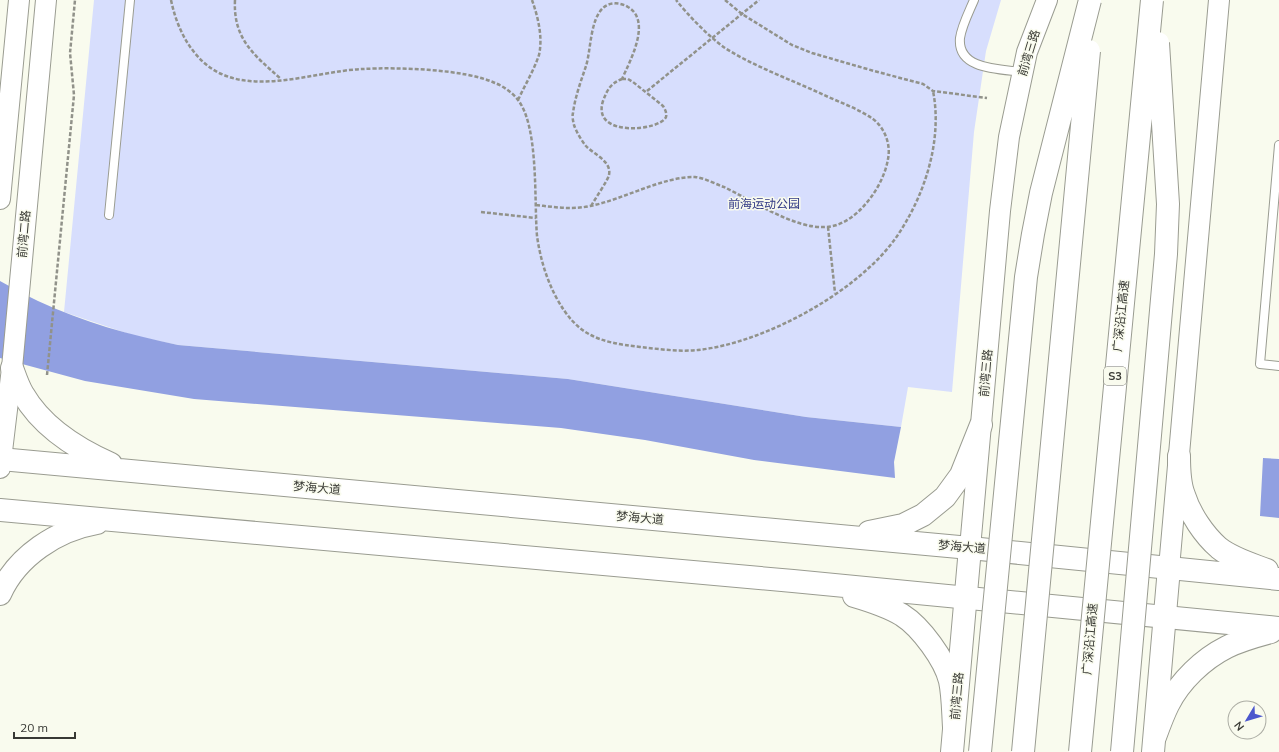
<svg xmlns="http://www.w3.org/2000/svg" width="1279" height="752" viewBox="0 0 1279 752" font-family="Mulish,'Noto Sans SC',sans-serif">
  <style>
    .green { fill: #d7defd }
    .water { fill: #91a0e1 }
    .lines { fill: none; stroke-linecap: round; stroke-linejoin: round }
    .service-casing { stroke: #9a9c91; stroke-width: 10 }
    .tertiary-casing { stroke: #9a9c91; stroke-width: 22 }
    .secondary-casing { stroke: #9a9c91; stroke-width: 24 }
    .primary-casing { stroke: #9a9c91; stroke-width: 24 }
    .path { stroke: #91928a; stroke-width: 2.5; stroke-dasharray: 4 2; stroke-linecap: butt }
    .service { stroke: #fff; stroke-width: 8 }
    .tertiary { stroke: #fff; stroke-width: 20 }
    .secondary { stroke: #fff; stroke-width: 22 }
    .primary { stroke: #fff; stroke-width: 22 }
    .motorway-bridge-casing { stroke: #9a9c91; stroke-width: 24; stroke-linecap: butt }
    .motorway-bridge { stroke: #fff; stroke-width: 22 }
    .labels { text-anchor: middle; stroke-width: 3; stroke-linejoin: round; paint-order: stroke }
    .shield { fill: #f9fbee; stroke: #72736c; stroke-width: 1 }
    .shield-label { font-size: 11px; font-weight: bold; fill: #383934 }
    .street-label { font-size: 12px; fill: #383934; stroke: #f9fbee }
    .park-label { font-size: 12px; fill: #303985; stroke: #f9fbee }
  </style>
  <rect width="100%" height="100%" fill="#f9fbee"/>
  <path class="green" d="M94,0H1001L986,51L974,132L952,392L908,387L901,427L806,417L568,379L178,345L135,336L64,312Z"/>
  <path class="water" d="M0,281C13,288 25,295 38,301C83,322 130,335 178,345L568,379L806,417L901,427L894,462L895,478L754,460L645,440L561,428L194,399L85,381L0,358Z
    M1263,458L1279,459V518L1260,516Z"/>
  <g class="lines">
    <defs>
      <path id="service" d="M974,0C969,12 962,25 960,38C957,70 1000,69 1022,72
        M1279,145L1260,364L1279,366
        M109,215L130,0"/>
      <path id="tertiary" d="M0,199L19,0
        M0,468L12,368L46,0
        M970,548L1000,211L1009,137L1027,52L1047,0
        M1169,568L1219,0"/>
      <path id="secondary" d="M952,752L970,548
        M1153,752L1169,568"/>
      <path id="primary" d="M12,368C15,376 18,386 23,394C42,427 77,449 111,464
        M1179,456C1179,469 1179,483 1184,495C1190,514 1204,535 1219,548C1233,559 1251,564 1267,570
        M0,459L970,548L1279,579
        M0,510L793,581L1279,628
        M869,532L903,525L923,515L945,497L961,475L981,425
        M0,594C17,556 57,530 97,523
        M854,596C871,601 887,606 902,615C921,627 945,660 950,681C953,695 953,712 954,727
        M1155,737C1159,726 1163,715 1168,705C1180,681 1203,659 1227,647C1241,640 1256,636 1271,632"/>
    </defs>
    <use href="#service" class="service-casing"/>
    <use href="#tertiary" class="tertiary-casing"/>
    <use href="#secondary" class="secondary-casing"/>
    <use href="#primary" class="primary-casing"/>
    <path class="path" d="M171,0C175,19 182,37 194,52C235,105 309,71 363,69C397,67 465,69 495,83C503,86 513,93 518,100C539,127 534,201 537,236C540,257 546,278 556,297C577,336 598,342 640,347C659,349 679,352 698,350C764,343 856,293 895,239C924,198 943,141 933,91
      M235,0C233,39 254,55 281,79
      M725,0L742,14L771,32L792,45L812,53L874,71L923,84L933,91L987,98
      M622,79H628L633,82L663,106C665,109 667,113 666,117C660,131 591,138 603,101C607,90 611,83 622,79Z
      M647,91L759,0
      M518,100C525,85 534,70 539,55C543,37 538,17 532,0
      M536,205C554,207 572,210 590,206C622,200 664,176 695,177C705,178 715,184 724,187C751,200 795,229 825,227C839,227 852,218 861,209C874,196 885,177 888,159C891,145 885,128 873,119C859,109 839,102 824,95C792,80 755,67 725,48C709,37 688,15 676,0
      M591,206C595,199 608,180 609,175C612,161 593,154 586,146C581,140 576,131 574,125C573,121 572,116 573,113C575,97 581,81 586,66C591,50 590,20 603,8C609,2 620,2 628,7C652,21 630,61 622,79
      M481,212L536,218
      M828,227L835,293
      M47,375L74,95L70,53L75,0"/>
    <use href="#service" class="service"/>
    <use href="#tertiary" class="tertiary"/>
    <use href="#secondary" class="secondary"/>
    <use href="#primary" class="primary"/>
    <defs>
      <path id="motorway-bridge" d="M980,752L1026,277L1033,234L1041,193L1090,0
        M1023,752L1089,51
        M1080,752L1152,0
        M1122,752L1166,254L1168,204L1158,43"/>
    </defs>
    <use href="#motorway-bridge" class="motorway-bridge-casing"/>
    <use href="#motorway-bridge" class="motorway-bridge"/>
  </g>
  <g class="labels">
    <rect class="shield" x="1104" y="367" width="22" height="18" rx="3"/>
    <g class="shield-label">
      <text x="1115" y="380">S3</text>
    </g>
    <g class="street-label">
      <text transform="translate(1029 53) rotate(-73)" y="4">前湾三路</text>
      <text transform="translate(24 234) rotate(-85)" y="4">前湾二路</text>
      <text transform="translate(1121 316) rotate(-84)" y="4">广深沿江高速</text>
      <text transform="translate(986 373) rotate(-85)" y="4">前湾三路</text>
      <text transform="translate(317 488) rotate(5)" y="4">梦海大道</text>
      <text transform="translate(640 518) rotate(5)" y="4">梦海大道</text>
      <text transform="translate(962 547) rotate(5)" y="4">梦海大道</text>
      <text transform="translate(1090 639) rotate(-85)" y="4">广深沿江高速</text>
      <text transform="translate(957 696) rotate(-85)" y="4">前湾三路</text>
    </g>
    <g class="park-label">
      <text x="764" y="208">前海运动公园</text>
    </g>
  </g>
  <g transform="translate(1247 720) rotate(232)"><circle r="19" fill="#f9fbee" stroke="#acada4"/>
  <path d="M0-3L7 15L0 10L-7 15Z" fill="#4c57cd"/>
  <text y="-6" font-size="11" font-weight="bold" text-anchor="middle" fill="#383934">N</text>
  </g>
  <path d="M14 732v6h61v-6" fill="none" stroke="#383934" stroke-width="2"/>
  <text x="20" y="732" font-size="12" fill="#383934" stroke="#f9fbee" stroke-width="3" paint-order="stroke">20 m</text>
</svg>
